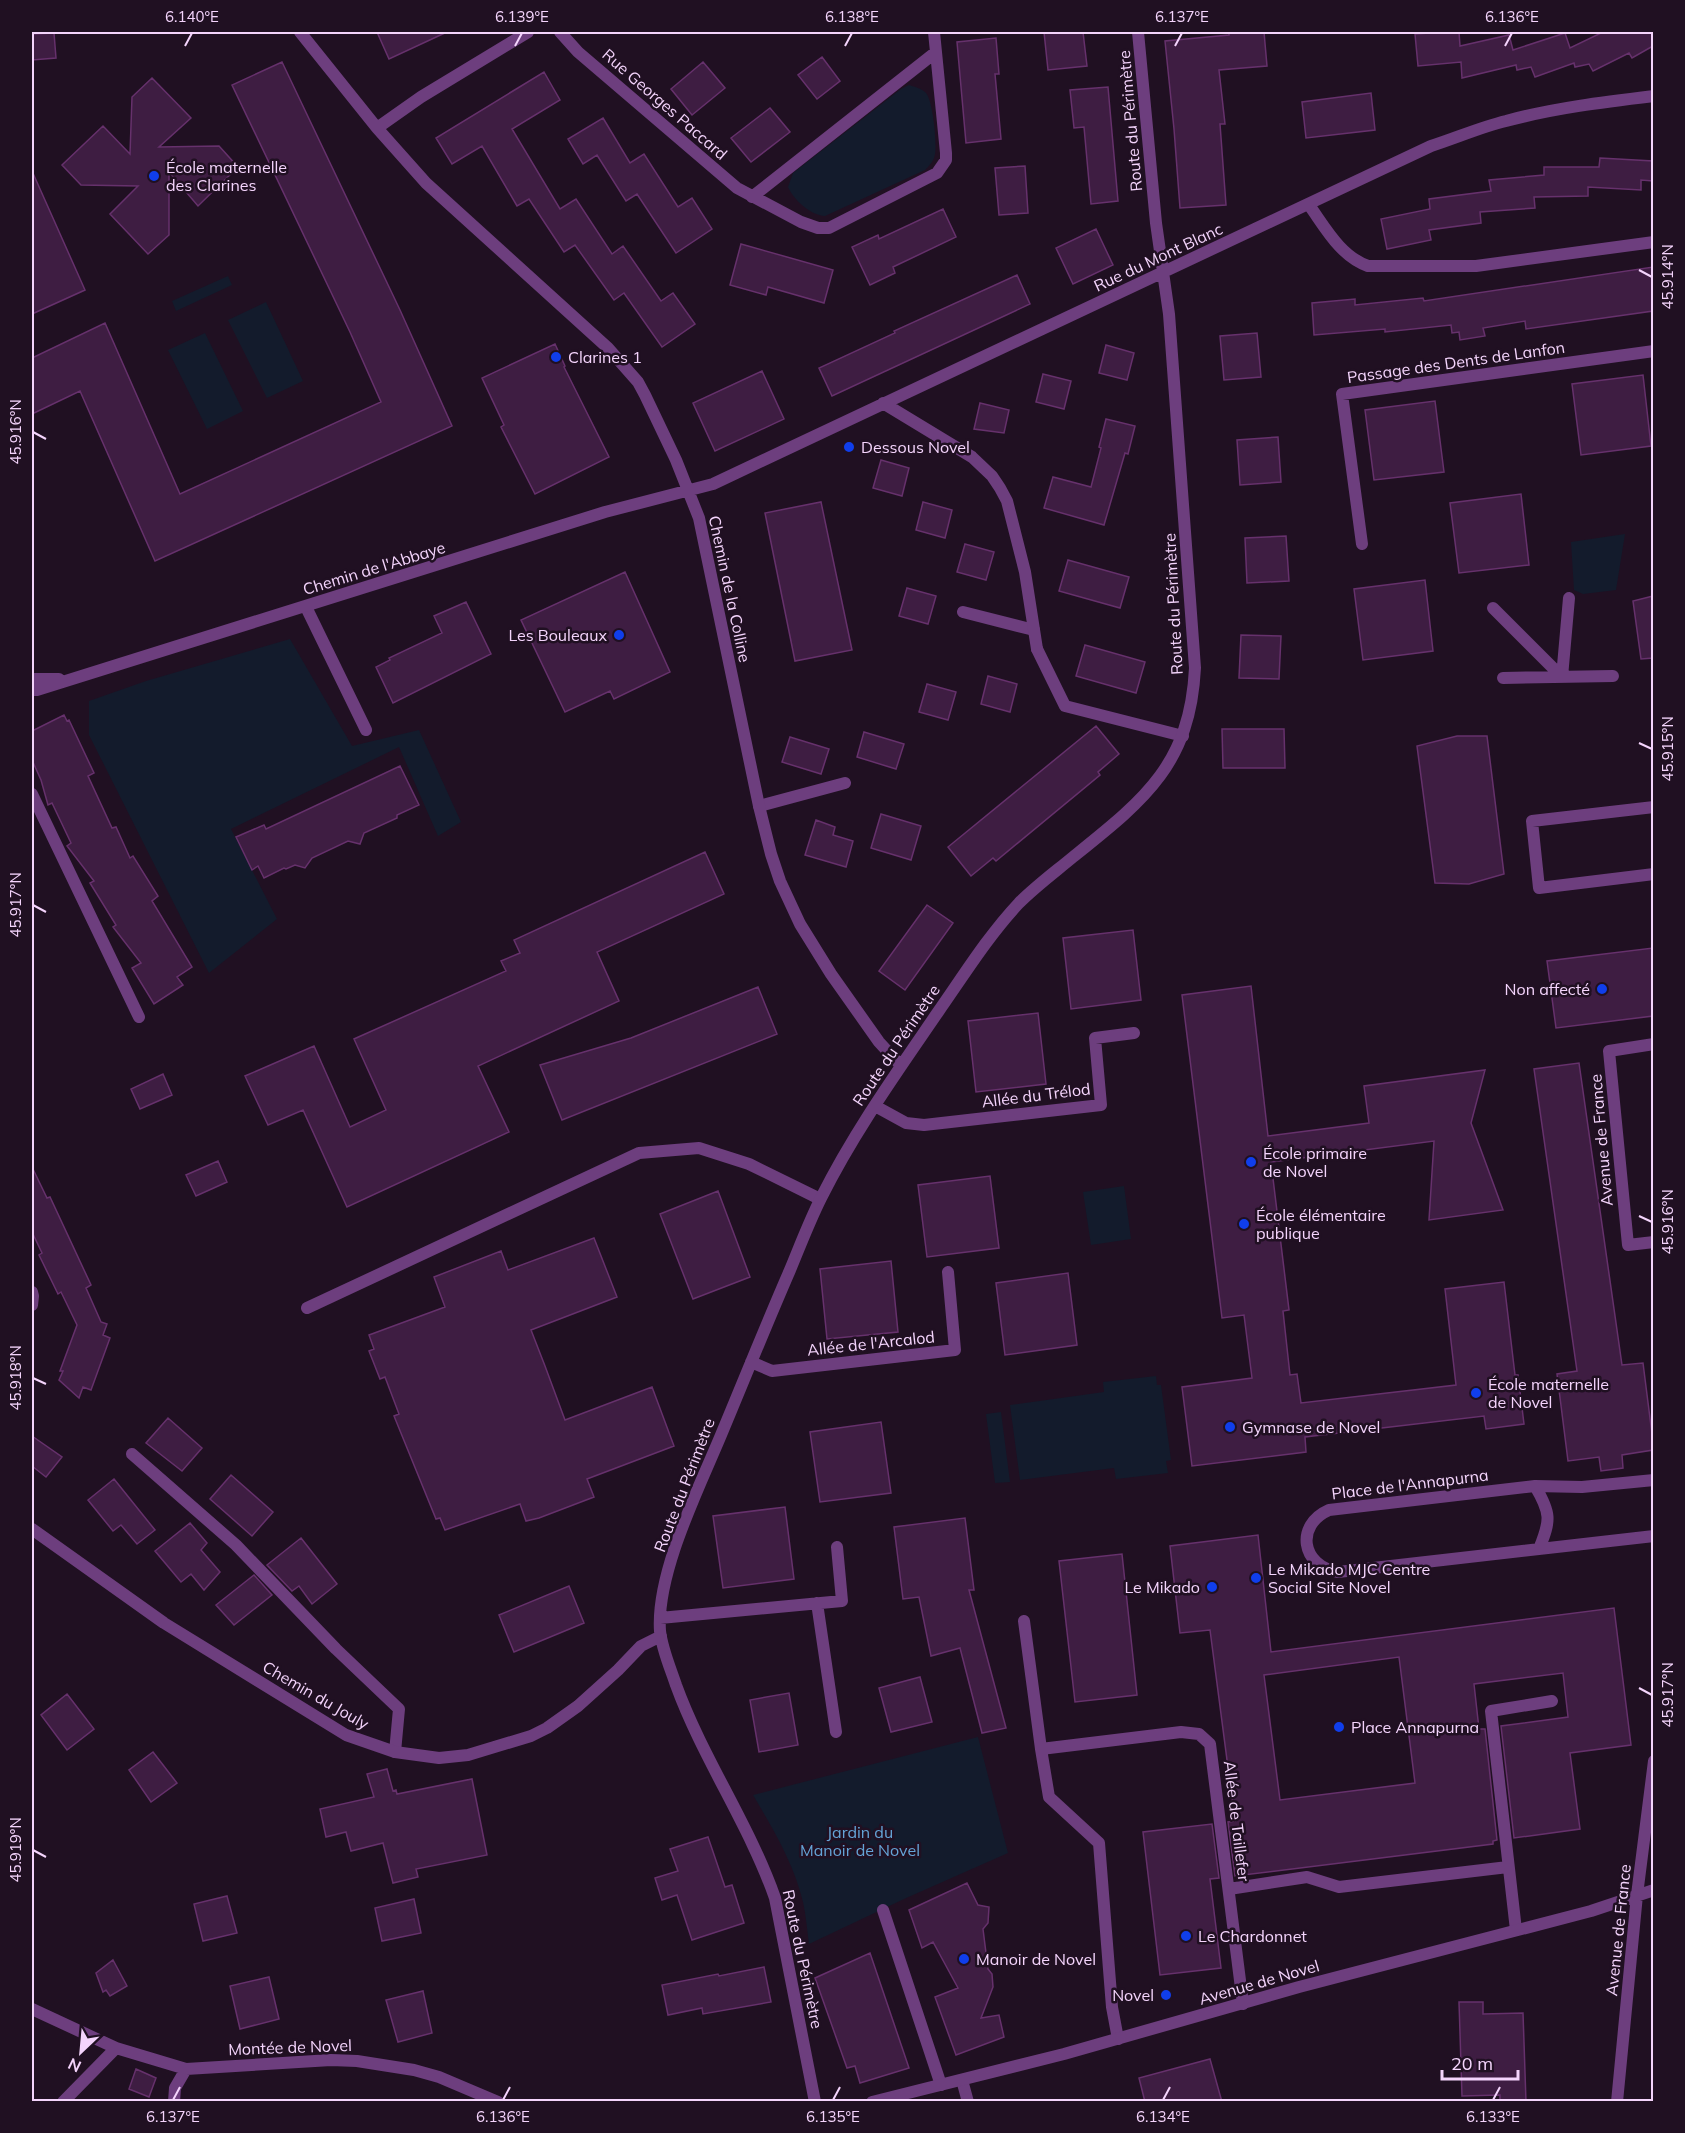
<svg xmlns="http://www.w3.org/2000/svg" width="1685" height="2133" viewBox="0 0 1685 2133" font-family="Mulish,sans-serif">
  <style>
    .green { fill: #131b2c }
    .building { fill: #3e1d42; stroke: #66316c; stroke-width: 1.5; fill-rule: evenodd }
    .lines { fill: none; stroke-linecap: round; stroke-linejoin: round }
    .lane { stroke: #6d3e7e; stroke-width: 12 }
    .street { stroke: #6d3e7e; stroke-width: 12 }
    .ticks { fill: none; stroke: #f4d4fc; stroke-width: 2 }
    .poi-dot { fill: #103eeb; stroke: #201022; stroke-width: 2 }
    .labels { text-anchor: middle; stroke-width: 5; stroke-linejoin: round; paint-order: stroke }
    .street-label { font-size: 16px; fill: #f4d4fc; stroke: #201022 }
    .poi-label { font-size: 16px; fill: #f4d4fc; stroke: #201022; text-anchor: start }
    .park-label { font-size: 16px; fill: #65a4d7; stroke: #201022 }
    .neatline { fill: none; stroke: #f4d4fc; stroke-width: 2 }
    .ticks-label { font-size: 15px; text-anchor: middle; fill: #f4d4fc }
  </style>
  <rect width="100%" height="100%" fill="#201022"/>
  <path class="green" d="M909,85C915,87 921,88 926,93C933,101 937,143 935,154C934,161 930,165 925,170L825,216C810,215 794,200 788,187L793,173L901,89Z
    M228,276L232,285L176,311L172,301Z
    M266,302L303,381L267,398L228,320Z
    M205,333L243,411L207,429L168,350Z
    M1625,534L1616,590L1583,594L1574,590L1571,542Z
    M290,639L352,746L419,730L461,822L438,836L399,747L231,829L277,919L209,973L89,735V701L146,681Z
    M1124,1186L1131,1239L1091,1245L1083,1192Z
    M1156,1376L1157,1385H1161L1171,1460L1166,1461L1168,1473L1116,1479L1114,1468L1020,1480L1010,1405L1104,1392L1103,1382Z
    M1001,1412L1010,1482L995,1483L986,1414Z
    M978,1737L1008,1853L904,1899L809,1944C807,1930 806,1915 803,1902C794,1864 773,1829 753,1795Z"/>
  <path class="building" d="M377,32H447L389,59Z
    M1044,32H1083L1087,66L1048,70Z
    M1229,32H1264L1267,66L1219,70L1225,124H1220L1226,205L1180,208L1174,129L1165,41L1229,35Z
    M1444,32H1459L1460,46L1509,35L1513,50L1565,33L1570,48L1603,32H1653V46L1632,58L1629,53L1593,71L1589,64L1575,67L1574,63L1535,77L1531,67L1517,70L1516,65L1462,78L1461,62L1418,66L1415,34Z
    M54,33L56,58L32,60V34Z
    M996,38L999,74H995L1001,139L966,143L957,42Z
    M822,57L840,81L817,99L798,75Z
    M282,62L400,310L452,426L155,561L80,391L32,414V358L105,323L180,494L381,402L350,332L232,85Z
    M703,62L725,88L692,115L671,89Z
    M544,72L560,100L512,129L560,209L576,199L612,254L623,246L661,301L673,293L695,324L662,347L624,293L614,300L575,245L564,252L529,199L517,206L482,146L452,164L436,138Z
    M152,78L191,118L159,147L219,146L238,167L198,206L169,172V235L148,254L110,214L138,186L81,185L62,165L103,126L130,154L132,97Z
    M1108,87L1118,201L1091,204L1084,127L1074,128L1070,90Z
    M1371,93L1375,130L1306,138L1302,102Z
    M770,108L790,132L751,162L731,138Z
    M603,118L630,163L644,154L678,207L692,198L712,229L676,253L637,194L626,201L597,155L583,164L568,139Z
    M1600,158L1653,161V181L1641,180V190L1588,187V196L1534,197L1535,208L1480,212L1481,223L1429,230L1431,240L1387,249L1381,219L1430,209L1429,199L1491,191L1489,180L1544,175V167H1599Z
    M1025,166L1028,213L999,215L995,168Z
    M32,171L85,290L32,314Z
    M943,209L956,237L893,267L895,273L870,285L852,247L878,235L879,239Z
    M1096,229L1113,265L1073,284L1056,248Z
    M741,244L833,270L824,303L768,287L766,295L730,285Z
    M1653,267V311L1526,329L1525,321L1483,328L1485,336L1460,340L1459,332L1452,333L1451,325L1385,332V329L1314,335L1312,303L1355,299V305L1423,298L1424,301Z
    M1017,275L1030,304L832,396L819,368L895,333L894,331Z
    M1257,333L1261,377L1224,380L1220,336Z
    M555,344L565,366L564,367L609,457L535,494L501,427L504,425L482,378Z
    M1106,345L1134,353L1127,380L1099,373Z
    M762,371L784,419L715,451L693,403Z
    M1043,374L1071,381L1064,409L1036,402Z
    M1643,375L1651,446L1581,455L1572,384Z
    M1435,401L1444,472L1374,480L1365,410Z
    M980,403L1009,410L1004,433L974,429Z
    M1106,419L1135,426L1128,454L1125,453L1104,525L1044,508L1053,477L1091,487L1101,448L1099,447Z
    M1278,437L1281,482L1240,485L1237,440Z
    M881,460L909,468L902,496L873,488Z
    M1521,494L1529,565L1459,573L1450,503Z
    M821,502L852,650L795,661L765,513Z
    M923,502L952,510L945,538L916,530Z
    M1286,536L1289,581L1247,583L1245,538Z
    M965,544L994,552L986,580L957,572Z
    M1068,560L1129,577L1120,608L1059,591Z
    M625,572L670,672L614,699L610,691L565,712L521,620Z
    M1425,580L1433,651L1363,660L1354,589Z
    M907,588L936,596L928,624L899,616Z
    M1653,596V658L1641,659L1633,601Z
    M466,602L491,654L393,703L376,667L390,660L389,658L442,633L434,616Z
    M1241,635L1281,636L1279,679L1239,678Z
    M1085,645L1145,662L1136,693L1076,676Z
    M988,676L1017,684L1010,712L981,704Z
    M927,684L956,692L948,720L919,712Z
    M64,715L67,721L69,720L94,773L88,776L112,828L116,827L130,858L133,856L158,896L152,901L192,967L177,977L183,985L154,1004L132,968L141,963L113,927L116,925L90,883L94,881L67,846L71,843L52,803L48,805L41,780L32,760V731Z
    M1096,726L1119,754L1098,772L1100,775L996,861L993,858L971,876L948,847Z
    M1222,729H1284L1285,768H1223Z
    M864,732L904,744L896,769L857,757Z
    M1457,736H1487L1504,874L1469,884L1435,883L1417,746Z
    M790,737L829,749L821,774L782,762Z
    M400,766L419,805L397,815V818L364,833L360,844L348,841L312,858L305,868L295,865L286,869L284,868L264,878L258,866L252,870L236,837L264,825L266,829Z
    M881,814L921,826L911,860L871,848Z
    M816,820L835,827L833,835L853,841L846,867L805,855Z
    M705,852L724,894L597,952L619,1001L478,1066L509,1132L347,1207L303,1110L268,1125L245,1076L314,1046L350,1127L386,1110L354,1039L506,971L501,961L520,953L514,940Z
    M927,905L953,923L905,990L879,971Z
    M1133,930L1141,1000L1071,1009L1063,938Z
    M1653,948V1016L1556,1028L1547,961Z
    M1251,986L1268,1136L1369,1123L1364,1086L1485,1070L1471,1123L1503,1210L1429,1220L1434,1141L1271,1162L1289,1310L1283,1311L1290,1375L1297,1374L1301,1403L1456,1385L1445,1289L1504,1282L1515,1375H1518L1524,1424L1486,1429L1484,1416L1305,1437L1306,1452L1192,1466L1182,1387L1252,1378L1244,1315L1222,1318L1182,995Z
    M758,987L777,1034L562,1120L540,1065L631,1038Z
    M1038,1013L1046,1084L976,1092L968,1021Z
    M1579,1063L1622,1365L1643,1363L1653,1442V1450L1622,1455L1623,1468L1601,1471L1599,1457L1568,1461L1557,1374L1577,1371L1534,1069Z
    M163,1074L172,1095L140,1109L131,1089Z
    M218,1161L227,1182L196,1196L186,1175Z
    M32,1167L47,1198L50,1197L91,1285L86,1288L101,1322L107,1324L103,1335L110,1338L91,1390L83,1387L79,1398L59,1380L63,1371H60L77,1325L61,1292L58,1294L39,1255L42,1253L32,1232Z
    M990,1176L999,1248L927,1257L918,1185Z
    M718,1191L750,1277L693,1299L660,1214Z
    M594,1238L617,1297L531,1330L545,1366L565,1420L652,1387L674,1446L587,1479L594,1497L539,1518L526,1521L520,1504L445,1530L440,1518L436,1519L394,1416L399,1414L385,1377L380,1379L369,1351L374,1349L369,1335L445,1307L434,1277L501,1251L508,1270Z
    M891,1261L898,1332L827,1339L820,1269Z
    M1068,1273L1077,1345L1005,1355L996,1283Z
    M168,1418L202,1448L182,1471L146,1443Z
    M881,1422L891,1493L820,1502L810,1432Z
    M32,1436L62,1457L46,1477L32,1466Z
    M231,1475L273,1512L252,1536L210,1499Z
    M114,1479L155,1530L137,1544L121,1525L113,1531L88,1500Z
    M785,1507L794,1579L723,1588L713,1516Z
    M965,1518L974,1590H969L1006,1728L982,1733L960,1648L931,1656L919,1597L903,1599L894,1527Z
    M190,1523L207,1543L201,1550L220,1572L204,1590L191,1574L181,1582L155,1551Z
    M1258,1535L1271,1652L1614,1608L1631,1745L1570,1753L1580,1829L1514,1838L1501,1726L1568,1717L1563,1673L1474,1684L1479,1729H1485L1497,1840L1493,1841V1844L1235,1876L1228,1822L1235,1821L1210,1630L1180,1633L1170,1546ZM1399,1657L1415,1783L1280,1800L1264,1675Z
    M301,1538L337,1584L312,1604L299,1586L292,1591L267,1565Z
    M1122,1554L1137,1695L1075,1702L1059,1561Z
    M254,1575L272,1595L234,1625L216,1605Z
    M569,1586L584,1623L514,1652L499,1615Z
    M920,1677L932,1722L891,1732L879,1688Z
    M789,1693L798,1745L759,1752L750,1700Z
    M67,1694L94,1729L67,1750L41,1715Z
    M153,1752L177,1783L151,1802L129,1770Z
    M387,1769L393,1791L396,1790L397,1794L472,1779L487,1855L416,1869L418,1877L393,1883L383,1843L351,1851L346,1832L326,1837L320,1809L374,1797L367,1774Z
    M1212,1824L1219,1878L1210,1879L1221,1968L1160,1975L1143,1832Z
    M708,1837L725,1887L732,1885L744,1923L692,1940L677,1895L662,1900L655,1878L678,1871L670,1849Z
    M967,1883L978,1905L989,1907L988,1923L983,1929L988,1969L992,1974L993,1987L981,2018L999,2015L1004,2037L956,2055L935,1997L958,1988L933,1942L922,1948L909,1910Z
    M227,1896L237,1933L203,1941L194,1904Z
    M414,1899L421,1933L382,1941L375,1908Z
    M870,1953L909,2068L860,2083L855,2066L847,2068L815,1978Z
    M113,1960L127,1986L110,1996L106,1990L103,1992L96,1973Z
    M764,1967L771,2002L703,2014L702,2008L668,2015L662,1985L718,1974L719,1976Z
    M269,1977L279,2019L240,2029L230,1986Z
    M423,1991L432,2033L398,2042L386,2000Z
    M1459,2002H1483V2014L1523,2013L1526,2102H1500V2095L1462,2096Z
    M1210,2059L1222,2102H1145L1139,2078Z
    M136,2069L156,2078L149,2097L129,2089Z"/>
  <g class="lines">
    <path class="lane" d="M1309,205C1325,227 1340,256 1368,266H1476L1654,242
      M306,607L366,730
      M963,612L1034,630
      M1037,649L1065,706L1183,736
      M32,794L139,1017
      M759,806L845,783
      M1654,1044L1609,1051L1628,1245L1654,1242
      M307,1308L639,1153L699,1148L749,1164L820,1199
      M132,1454L236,1545L336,1649L399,1709L395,1752
      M1654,1480L1582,1487L1535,1486L1329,1510C1295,1525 1301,1566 1338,1572L1654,1536
      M1535,1486C1551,1513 1551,1520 1539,1549
      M1024,1621L1041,1749L1181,1732L1199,1734L1210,1744L1243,2004
      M1041,1749L1049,1797L1099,1843L1112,2007L1118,2039
      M1229,1889L1307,1877L1339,1887L1508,1867
      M883,1910L941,2085
      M1516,1930L1491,1711L1552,1701
      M962,2080L968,2102"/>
    <path class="street" d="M300,32L377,128L426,183L608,348L638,382L645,395L676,460L699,518L759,806L771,854L780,881L800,924L831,974L879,1042L901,1066
      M560,32L578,52L737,188L801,222L818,228H829L937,173L946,160V153L934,32
      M377,128L421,97L528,32
      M752,197L936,52
      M883,403L972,457L992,476L1000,488L1007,501L1025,572L1037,649
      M1362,544L1342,394L1654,351
      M1493,608L1562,677L1569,598
      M1503,678L1613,676
      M32,679H59
      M32,690H37L605,512L713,484L1431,146C1456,138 1481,127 1506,121C1554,108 1604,102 1654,96
      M1654,807L1532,821L1539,888L1654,874
      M875,1106L906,1123L924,1125L1101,1105L1095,1038L1134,1033
      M32,1292L33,1296L32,1305
      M751,1362L772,1371L955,1350L948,1272
      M32,1529L164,1623L346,1735L395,1752L439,1758L468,1755L531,1736L547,1728L578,1706L618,1670L641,1646L661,1636
      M817,1603L836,1732
      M660,1618L842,1601L837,1547
      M32,2009L116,2048L186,2069L331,2060L357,2061L414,2070L439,2077L498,2102
      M63,2102L116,2048
      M174,2102L175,2088L186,2069
      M815,2102L775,1898C749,1824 703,1759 676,1685C670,1667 662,1649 660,1631C656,1573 699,1488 721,1435C744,1380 766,1325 790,1270C800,1246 809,1222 821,1198C854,1132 897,1072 938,1012C964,975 988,936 1019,903C1036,886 1055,872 1073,857C1144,800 1190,765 1195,668L1169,314L1156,223L1138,32
      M872,2102L1064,2054L1299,1987L1591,1911L1654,1890
      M1617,2102L1637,1895L1654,1761"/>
  </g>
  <path class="ticks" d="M185,46L192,33M515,46L522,33M845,46L852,33M1175,46L1182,33M1505,46L1512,33M1639,270L1652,277M33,432L46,439M1639,743L1652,749M33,905L46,912M1639,1216L1652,1222M33,1378L46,1384M1639,1688L1652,1695M33,1850L46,1857M173,2100L180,2087M503,2100L510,2087M833,2100L840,2087M1163,2100L1170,2087M1493,2100L1500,2087"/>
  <g class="poi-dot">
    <circle cx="154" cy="176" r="6"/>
    <circle cx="556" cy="357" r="6"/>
    <circle cx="849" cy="447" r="6"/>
    <circle cx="619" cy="635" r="6"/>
    <circle cx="1602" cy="989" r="6"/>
    <circle cx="1251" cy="1162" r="6"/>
    <circle cx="1244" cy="1224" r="6"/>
    <circle cx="1476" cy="1393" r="6"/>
    <circle cx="1230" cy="1427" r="6"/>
    <circle cx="1256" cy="1578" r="6"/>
    <circle cx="1212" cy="1587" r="6"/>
    <circle cx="1339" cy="1727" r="6"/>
    <circle cx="1186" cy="1936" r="6"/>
    <circle cx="964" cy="1959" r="6"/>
    <circle cx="1166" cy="1995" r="6"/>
  </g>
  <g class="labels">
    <g class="street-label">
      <text transform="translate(665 104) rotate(41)" y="6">Rue Georges Paccard</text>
      <text transform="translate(1130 121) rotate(-95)" y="6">Route du Périmètre</text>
      <text transform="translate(1158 257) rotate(-25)" y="6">Rue du Mont Blanc</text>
      <text transform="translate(1456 362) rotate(-8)" y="6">Passage des Dents de Lanfon</text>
      <text transform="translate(374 568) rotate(-17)" y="6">Chemin de l'Abbaye</text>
      <text transform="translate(730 589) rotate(78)" y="6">Chemin de la Colline</text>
      <text transform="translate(1173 604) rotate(-93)" y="6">Route du Périmètre</text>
      <text transform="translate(896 1045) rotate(-56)" y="6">Route du Périmètre</text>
      <text transform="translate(1036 1095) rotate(-7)" y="6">Allée du Trélod</text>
      <text transform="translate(1601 1140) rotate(-95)" y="6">Avenue de France</text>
      <text transform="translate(871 1343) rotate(-6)" y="6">Allée de l'Arcalod</text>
      <text transform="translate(1410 1484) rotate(-7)" y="6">Place de l'Annapurna</text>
      <text transform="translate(684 1485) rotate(-69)" y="6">Route du Périmètre</text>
      <text transform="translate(316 1695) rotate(30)" y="6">Chemin du Jouly</text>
      <text transform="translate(1237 1821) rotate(83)" y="6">Allée de Taillefer</text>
      <text transform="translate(1618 1930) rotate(-84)" y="6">Avenue de France</text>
      <text transform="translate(803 1959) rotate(78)" y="6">Route du Périmètre</text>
      <text transform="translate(1259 1982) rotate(-16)" y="6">Avenue de Novel</text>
      <text transform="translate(290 2047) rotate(-2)" y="6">Montée de Novel</text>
    </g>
    <g class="poi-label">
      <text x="166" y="173">École maternelle<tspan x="166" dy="18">des Clarines</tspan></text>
      <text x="568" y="363">Clarines 1</text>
      <text x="861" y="453">Dessous Novel</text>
      <text x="607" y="641" text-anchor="end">Les Bouleaux</text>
      <text x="1590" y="995" text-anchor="end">Non affecté</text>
      <text x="1263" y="1159">École primaire<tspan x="1263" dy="18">de Novel</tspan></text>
      <text x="1256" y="1221">École élémentaire<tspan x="1256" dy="18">publique</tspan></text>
      <text x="1488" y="1390">École maternelle<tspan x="1488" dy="18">de Novel</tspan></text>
      <text x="1242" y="1433">Gymnase de Novel</text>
      <text x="1268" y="1575">Le Mikado MJC Centre<tspan x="1268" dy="18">Social Site Novel</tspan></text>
      <text x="1200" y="1593" text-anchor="end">Le Mikado</text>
      <text x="1351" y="1733">Place Annapurna</text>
      <text x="1198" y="1942">Le Chardonnet</text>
      <text x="976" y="1965">Manoir de Novel</text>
      <text x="1154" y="2001" text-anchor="end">Novel</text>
    </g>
    <g class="park-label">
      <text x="860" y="1838">Jardin du<tspan x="860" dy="18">Manoir de Novel</tspan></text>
    </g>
  </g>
  <rect width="1685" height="2133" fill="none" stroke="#201022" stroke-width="66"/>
  <g transform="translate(81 2052) rotate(206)" stroke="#201022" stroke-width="4.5" paint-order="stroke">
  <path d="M0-4.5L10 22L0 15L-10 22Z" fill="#f4d4fc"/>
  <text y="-9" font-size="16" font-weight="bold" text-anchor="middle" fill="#f4d4fc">N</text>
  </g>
  <path d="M1442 2070v9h76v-9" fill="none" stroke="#f4d4fc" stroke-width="3"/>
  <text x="1451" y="2070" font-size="18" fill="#f4d4fc" stroke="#201022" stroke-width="4.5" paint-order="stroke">20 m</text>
  <rect x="33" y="33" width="1619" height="2067" class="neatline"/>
  <g class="ticks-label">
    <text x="192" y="22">6.140°E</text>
    <text x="522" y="22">6.139°E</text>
    <text x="852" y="22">6.138°E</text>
    <text x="1182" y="22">6.137°E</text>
    <text x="1512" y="22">6.136°E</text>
    <text transform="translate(1668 277) rotate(-90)" y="5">45.914°N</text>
    <text transform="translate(16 432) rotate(-90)" y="5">45.916°N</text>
    <text transform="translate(1668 749) rotate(-90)" y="5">45.915°N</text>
    <text transform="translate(16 905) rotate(-90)" y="5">45.917°N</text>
    <text transform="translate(1668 1222) rotate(-90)" y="5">45.916°N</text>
    <text transform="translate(16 1378) rotate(-90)" y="5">45.918°N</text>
    <text transform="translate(1668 1695) rotate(-90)" y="5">45.917°N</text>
    <text transform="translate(16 1850) rotate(-90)" y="5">45.919°N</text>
    <text x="173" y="2122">6.137°E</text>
    <text x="503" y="2122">6.136°E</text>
    <text x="833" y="2122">6.135°E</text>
    <text x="1163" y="2122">6.134°E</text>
    <text x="1493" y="2122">6.133°E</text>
  </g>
</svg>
